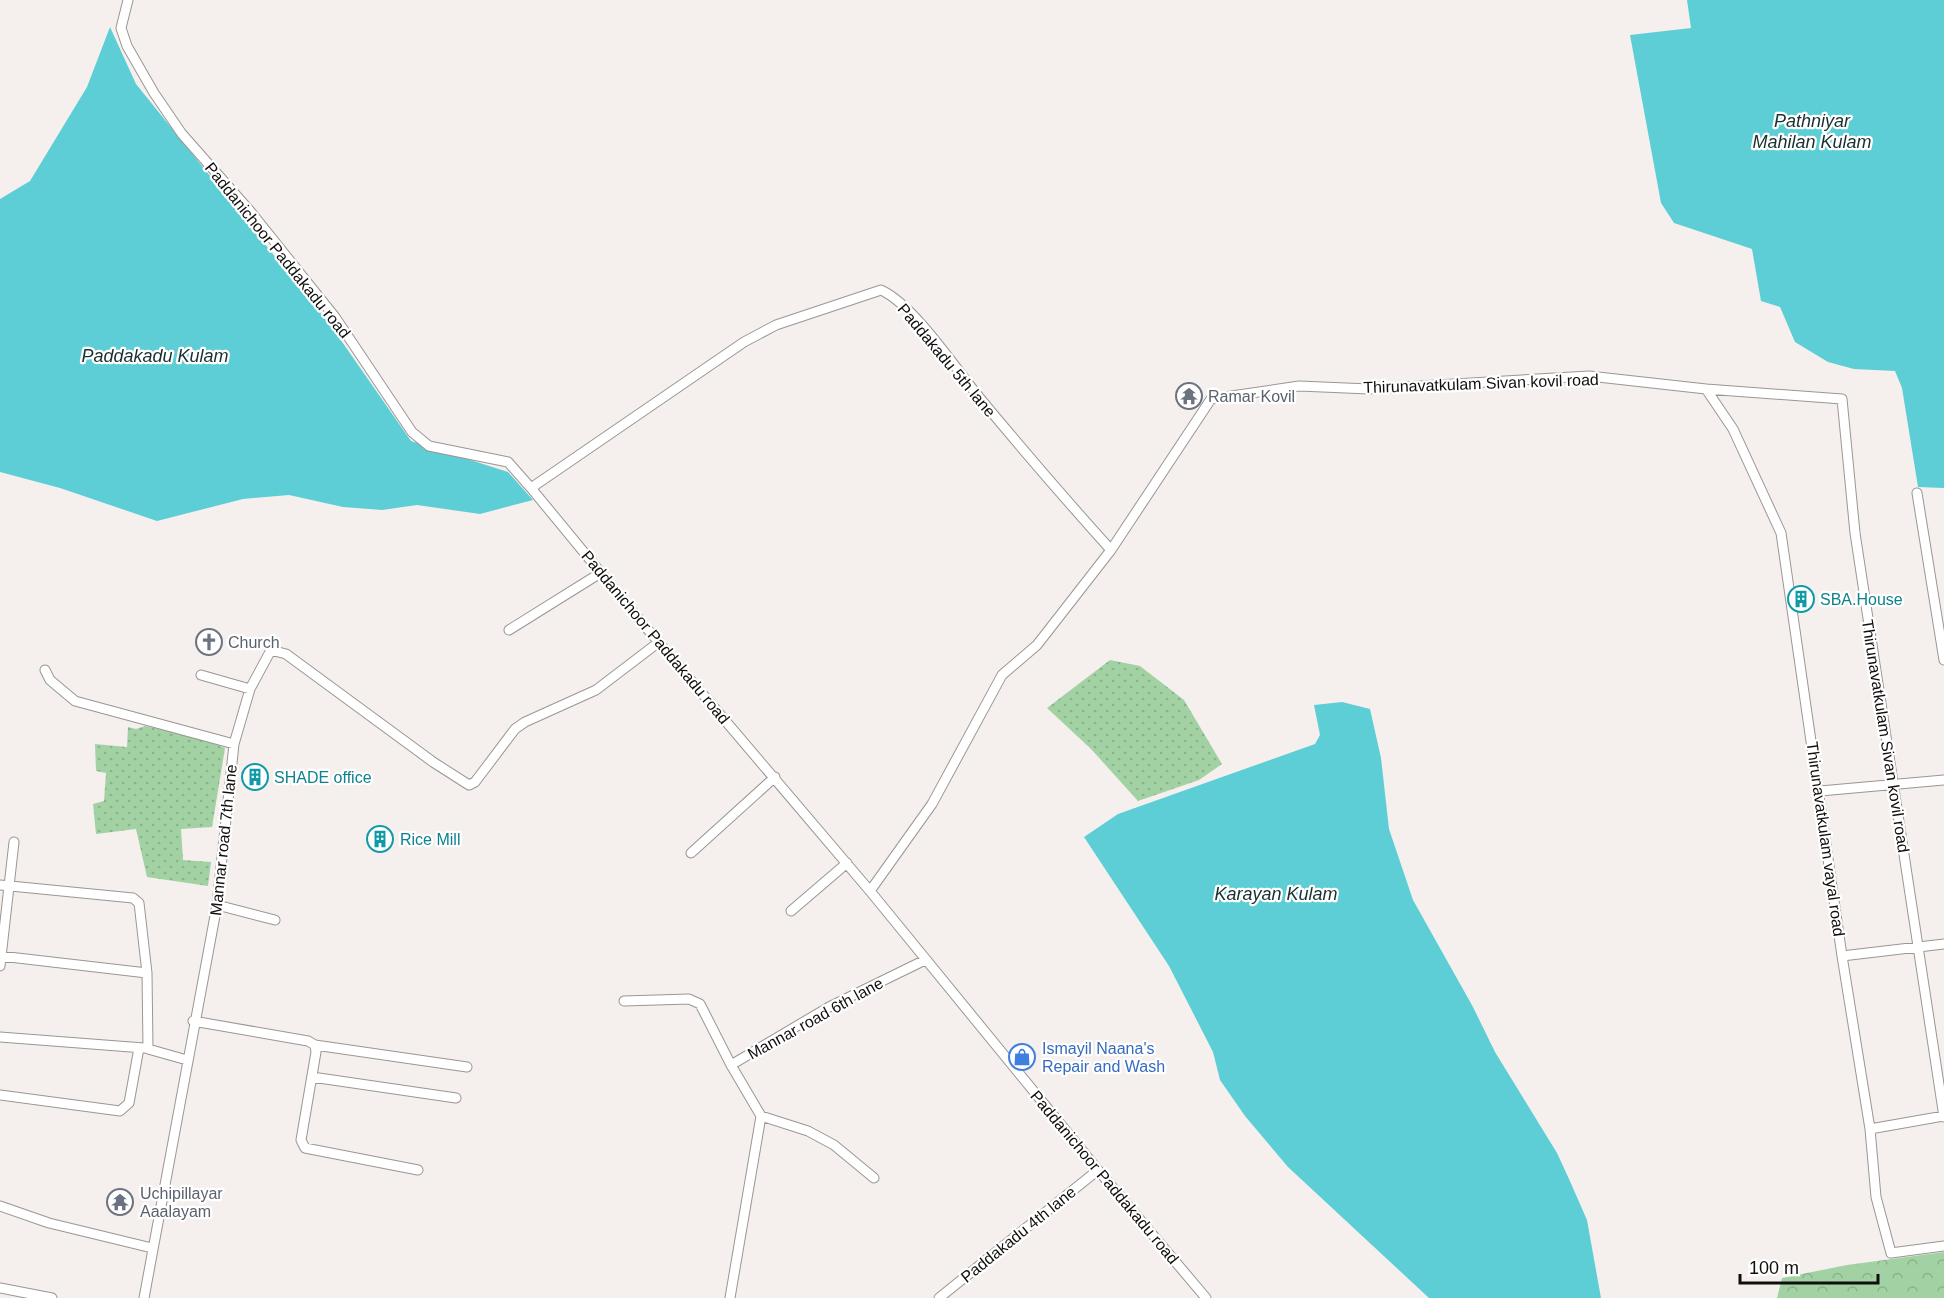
<svg xmlns="http://www.w3.org/2000/svg" width="1944" height="1298" viewBox="0 0 1944 1298" font-family="Arial,sans-serif">
  <style>
    .grass { fill: url(#grass-dots) }
    .park { fill: url(#park-crowns) }
    .water { fill: #5dced6 }
    .lines { fill: none; stroke-linecap: round; stroke-linejoin: round }
    .street-casing { stroke: #9a9693; stroke-width: 11 }
    .street { stroke: #fff; stroke-width: 9 }
    .labels { text-anchor: middle; stroke-width: 4.5; stroke-linejoin: round; paint-order: stroke }
    .street-label { font-size: 16px; fill: #110f0e; stroke: #fff }
    .worship-label { font-size: 16px; fill: #5b616d; stroke: #fff; text-anchor: start }
    .culture-label { font-size: 16px; fill: #0d838f; stroke: #fff; text-anchor: start }
    .shop-label { font-size: 16px; fill: #366cbe; stroke: #fff; text-anchor: start }
    .water-label { font-size: 18px; font-style: italic; fill: #1a2f30; stroke: #fff }
  </style>
  <defs>
    <pattern id="grass-dots" width="8" height="8" patternUnits="userSpaceOnUse" patternTransform="scale(1.5)"><rect width="8" height="8" fill="#a2d2a3"/><path d="M2 2h.1M6 6h.1" fill="none" stroke="#8ab38b" stroke-width="1.8" stroke-linecap="round"/></pattern>
    <pattern id="park-crowns" width="20" height="18" patternUnits="userSpaceOnUse" patternTransform="scale(1.5)"><rect width="20" height="18" fill="#a2d2a3"/><path d="M2 6a3 3 0 1 1 6 0M12 15a3 3 0 1 1 6 0" fill="none" stroke="#8ab38b"/></pattern>
  </defs>
  <rect width="100%" height="100%" fill="#f5f0ed"/>
  <path class="grass" d="M1110,660L1140,666L1184,700L1222,764L1199,780L1138,801L1091,749L1047,708Z
    M145,726L200,738L225,748L212,827L181,829L183,860L211,862L208,886L147,877L136,829L96,834L93,804L104,801L106,773L96,771L95,744L127,747L128,727L136,729Z"/>
  <path class="park" d="M1944,1252V1298H1777L1782,1278L1847,1265Z"/>
  <path class="water" d="M1687,0H1944V488L1918,487L1902,388L1895,371L1854,369L1828,362L1795,342L1780,307L1761,301L1752,249L1674,223L1661,203L1630,35L1691,28Z
    M110,27L136,84L331,326L411,441L508,472L533,500L480,514L417,505L382,510L343,507L289,495L243,499L157,521L60,488L0,472V199L30,181L87,87Z
    M1342,702L1370,709L1381,758L1389,829L1413,900L1473,1007L1495,1052L1557,1153L1569,1179L1587,1220L1601,1298H1429L1288,1167L1245,1116L1220,1080L1213,1052L1169,966L1084,837L1118,814L1315,744L1320,735L1314,705Z"/>
  <g class="lines">
    <defs>
      <path id="street" d="M128,0L121,28L127,46L154,93L182,134L250,211L335,317L412,432L429,446L508,462L531,488L638,618L870,891L1098,1170L1206,1298
        M1706,389L1733,429L1781,533L1842,956L1870,1129L1876,1197L1891,1253L1944,1246
        M531,488L744,342L776,325L881,290C914,305 955,368 979,397C1022,449 1066,500 1111,550
        M1917,493L1944,660
        M509,630L602,572
        M45,670L50,680L75,701L234,744
        M201,675L250,689
        M1820,791L1944,780
        M691,853L775,777
        M0,885L133,898L139,903L147,973L148,1049L187,1060
        M870,891L932,804L1002,675L1037,645L1111,550L1211,399L1299,386L1369,389L1589,376L1706,389L1842,399L1855,533L1944,1117
        M217,905L275,920
        M791,911L847,863
        M0,956L147,973
        M1842,956L1944,944
        M0,966L14,842
        M624,1001L689,999L700,1004L731,1065
        M193,1021L308,1041L315,1045L316,1052L301,1140L305,1148L418,1170
        M0,1037L144,1048
        M315,1045L467,1067
        M312,1077L456,1098
        M0,1095L120,1111L129,1103L139,1048
        M761,1116L808,1131L834,1145L874,1178
        M1870,1129L1944,1116
        M0,1206L49,1223L152,1248
        M0,1288L52,1298
        M144,1298L217,905L234,744L250,689L271,650L286,654L433,762L469,785L475,782L515,729L525,722L596,690L659,642
        M730,1298L761,1116L731,1065L829,1007L925,960
        M939,1298L1098,1170"/>
    </defs>
    <use href="#street" class="street-casing"/>
    <use href="#street" class="street"/>
  </g>
  <defs>
    <symbol id="temple-ring" viewBox="-11 -11 22 22"><circle r="9.5" fill="#fff" stroke="#6b7280" stroke-width="1.5"/><path d="M0-6L5-2H3V0L6.5 2.5H4V6H1.5V3h-3V6H-4V2.5H-6.5L-3 0V-2H-5Z" fill="#6b7280"/></symbol>
    <symbol id="building-ring" viewBox="-11 -11 22 22"><circle r="9.5" fill="#fff" stroke="#0f9aa8" stroke-width="1.5"/><path d="M-4-6H4V6H1V3H-1V6H-4ZM-2.5-4.3h1.7v1.8h-1.7ZM.8-4.3h1.7v1.8H.8ZM-2.5-1h1.7V.8h-1.7ZM.8-1h1.7V.8H.8Z" fill="#0f9aa8"/></symbol>
    <symbol id="church-ring" viewBox="-11 -11 22 22"><circle r="9.5" fill="#fff" stroke="#6b7280" stroke-width="1.5"/><path d="M-1.2-6h2.4v3.5h3.3v2.4h-3.3V6h-2.4V-.1h-3.3v-2.4h3.3Z" fill="#6b7280"/></symbol>
    <symbol id="shop-ring" viewBox="-11 -11 22 22"><circle r="9.5" fill="#fff" stroke="#3f7fe0" stroke-width="1.5"/><path d="M-5-2.5h2.3a2.7 3.5 0 0 1 5.4 0H5L5.5 6h-11ZM-1.5-2.5h3a1.5 2.3 0 0 0-3 0Z" fill="#3f7fe0"/></symbol>
  </defs>
  <g fill-rule="evenodd">
    <use href="#temple-ring" x="1174" y="381" width="30" height="30"/>
    <use href="#building-ring" x="1786" y="584" width="30" height="30"/>
    <use href="#church-ring" x="194" y="627" width="30" height="30"/>
    <use href="#building-ring" x="240" y="762" width="30" height="30"/>
    <use href="#building-ring" x="365" y="824" width="30" height="30"/>
    <use href="#shop-ring" x="1007" y="1042" width="30" height="30"/>
    <use href="#temple-ring" x="105" y="1187" width="30" height="30"/>
  </g>
  <g class="labels">
    <g class="street-label">
      <text transform="translate(278 250) rotate(51)" y="6">Paddanichoor Paddakadu road</text>
      <text transform="translate(947 360) rotate(50)" y="6">Paddakadu 5th lane</text>
      <text transform="translate(1481 383) rotate(-2)" y="6">Thirunavatkulam Sivan kovil road</text>
      <text transform="translate(656 637) rotate(50)" y="6">Paddanichoor Paddakadu road</text>
      <text transform="translate(1886 736) rotate(81)" y="6">Thirunavatkulam Sivan kovil road</text>
      <text transform="translate(1826 839) rotate(82)" y="6">Thirunavatkulam vayal road</text>
      <text transform="translate(223 840) rotate(-84)" y="6">Mannar road 7th lane</text>
      <text transform="translate(815 1018) rotate(-29)" y="6">Mannar road 6th lane</text>
      <text transform="translate(1105 1177) rotate(50)" y="6">Paddanichoor Paddakadu road</text>
      <text transform="translate(1018 1234) rotate(-39)" y="6">Paddakadu 4th lane</text>
    </g>
    <g class="worship-label">
      <text x="1208" y="402">Ramar Kovil</text>
      <text x="228" y="648">Church</text>
      <text x="140" y="1199">Uchipillayar<tspan x="140" dy="18">Aaalayam</tspan></text>
    </g>
    <g class="culture-label">
      <text x="1820" y="605">SBA.House</text>
      <text x="274" y="783">SHADE office</text>
      <text x="400" y="845">Rice Mill</text>
    </g>
    <g class="shop-label">
      <text x="1042" y="1054">Ismayil Naana's<tspan x="1042" dy="18">Repair and Wash</tspan></text>
    </g>
    <g class="water-label">
      <text x="1812" y="127">Pathniyar<tspan x="1812" dy="21">Mahilan Kulam</tspan></text>
      <text x="155" y="362">Paddakadu Kulam</text>
      <text x="1276" y="900">Karayan Kulam</text>
    </g>
  </g>
  <path d="M1740 1274v9h138v-9" fill="none" stroke="#110f0e" stroke-width="3"/>
  <text x="1749" y="1274" font-size="18" fill="#110f0e" stroke="#ffffff" stroke-width="4.5" paint-order="stroke">100 m</text>
</svg>
